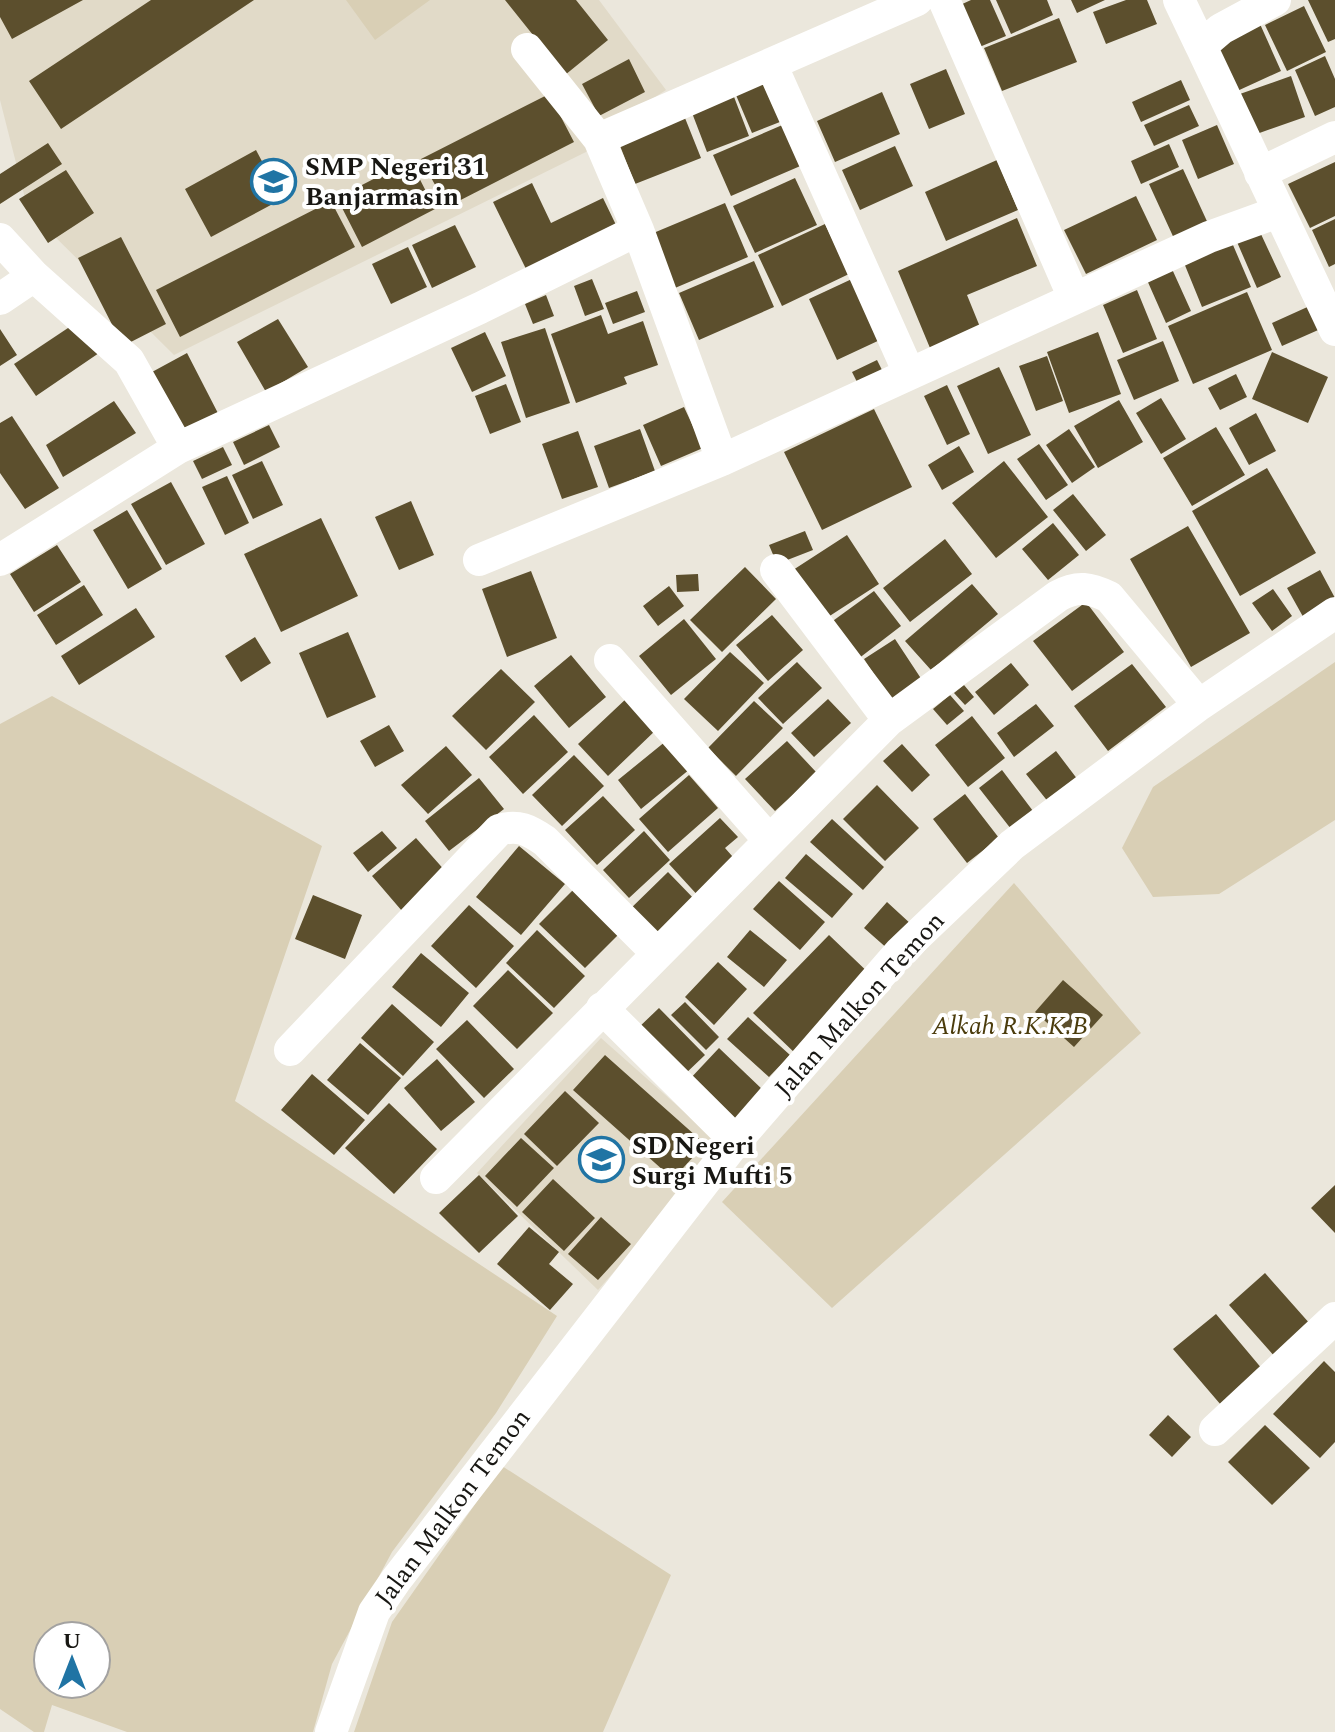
<svg xmlns="http://www.w3.org/2000/svg" width="1335" height="1732" viewBox="0 0 1335 1732" font-family="Spectral,serif">
  <style>
    .built { fill: #e1dac8 }
    .green { fill: #d9cfb5; fill-rule: evenodd }
    .building { fill: #5c4f2d }
    .lines { fill: none; stroke-linecap: round; stroke-linejoin: round }
    .minor { stroke: #fff; stroke-width: 32 }
    .labels { text-anchor: middle; stroke-width: 8; stroke-linejoin: round; paint-order: stroke }
    .poi-label { font-size: 26px; font-weight: bold; fill: #181713; stroke: #fff; text-anchor: start }
    .street-label { font-size: 26px; fill: #181713; stroke: #fff }
    .park-label { font-size: 26px; font-style: italic; fill: #4b3c0c; stroke: #fff }
  </style>
  <rect width="100%" height="100%" fill="#ebe7dc"/>
  <path class="built" d="M0,0H599L666,90L607,128L586,152L174,355L28,210L0,100Z
    M601,1038L724,1147L598,1290L477,1173Z"/>
  <path class="green" d="M346,0H430L375,40Z
    M1335,662V820L1219,894L1153,897L1122,848L1153,787Z
    M52,696L322,846L235,1101L557,1316L496,1413L392,1552L332,1664L313,1732H127L52,1705L44,1732H34L0,1709V724ZM48,1636H96V1684H48Z
    M1014,883L1141,1033L832,1308L722,1202Z
    M502,1466L671,1575L603,1732H354L392,1622Z"/>
  <path class="building" d="M0,0H83L12,39L0,17Z
    M151,0H254L61,129L29,81Z
    M505,0H576L608,40L565,75Z
    M971,0H990L1006,36L977,48L958,6Z
    M996,0H1047L1053,15L1011,34Z
    M1071,0H1105L1077,13Z
    M1126,0H1147L1157,24L1106,44L1093,12Z
    M1308,0H1335V39L1328,42Z
    M1304,6L1326,52L1287,71L1265,25Z
    M1059,18L1077,62L1002,91L984,48Z
    M1260,24L1281,71L1235,92L1214,44Z
    M1325,56L1335,79V107L1315,116L1295,70Z
    M629,59L645,92L599,116L582,84Z
    M946,69L965,114L929,129L910,84Z
    M766,74L785,120L752,133L733,88Z
    M1291,76L1305,117L1251,136L1237,95Z
    M1181,80L1190,100L1141,122L1132,102Z
    M731,89L749,136L707,152L689,105Z
    M882,92L900,134L835,162L817,121Z
    M549,94L574,142L447,207L421,159Z
    M1189,105L1199,126L1154,146L1144,125Z
    M681,108L701,158L635,184L615,133Z
    M787,123L805,164L731,196L713,155Z
    M1217,125L1234,164L1198,179L1182,140Z
    M48,143L62,164L0,204V174Z
    M1169,144L1179,167L1141,184L1131,161Z
    M895,146L913,186L860,210L842,170Z
    M256,150L282,199L211,237L185,189Z
    M410,160L435,209L362,247L337,198Z
    M997,160L1018,210L946,241L925,192Z
    M1335,162V216L1310,228L1288,184Z
    M1183,169L1211,230L1177,245L1149,184Z
    M66,170L94,213L48,243L19,199Z
    M795,178L817,225L755,253L733,206Z
    M532,183L551,223L603,198L617,227L528,273L493,202Z
    M1136,196L1157,240L1086,274L1064,230Z
    M331,201L355,247L180,337L156,290Z
    M725,203L748,257L675,288L651,234Z
    M1017,218L1037,266L967,295L980,327L930,348L898,271Z
    M1335,219V264L1329,267L1312,230Z
    M825,224L849,274L782,306L758,255Z
    M455,225L476,267L432,288L412,245Z
    M1260,232L1281,277L1257,288L1237,242Z
    M121,237L166,324L123,346L78,258Z
    M1230,238L1251,287L1202,307L1182,258Z
    M408,247L427,287L391,304L372,264Z
    M754,261L774,307L699,340L679,293Z
    M1172,269L1191,311L1166,323L1147,280Z
    M854,278L882,339L837,360L809,299Z
    M592,279L604,309L585,316L574,286Z
    M1137,290L1157,339L1123,353L1103,305Z
    M637,291L645,312L613,324L605,303Z
    M1247,292L1272,350L1193,384L1168,326Z
    M546,295L554,316L533,324L525,304Z
    M1314,304L1325,327L1282,346L1272,323Z
    M601,315L608,334L643,321L658,365L624,377L627,384L576,403L551,334Z
    M278,319L308,367L266,392L237,342Z
    M77,322L99,353L36,396L14,364Z
    M545,328L570,403L526,418L501,342Z
    M0,329L17,355L0,366Z
    M485,332L506,376L472,392L451,348Z
    M1098,332L1121,394L1069,413L1047,352Z
    M1163,341L1179,381L1134,400L1117,360Z
    M1272,352L1328,377L1308,423L1252,399Z
    M187,353L222,421L187,439L152,372Z
    M1047,356L1063,401L1036,411L1019,366Z
    M877,360L885,376L860,388L852,372Z
    M999,367L1031,435L988,454L957,386Z
    M1236,374L1247,397L1220,410L1208,388Z
    M506,384L521,422L490,434L475,396Z
    M947,385L970,434L947,445L924,396Z
    M1161,398L1186,439L1161,454L1136,413Z
    M1119,400L1143,442L1098,468L1074,426Z
    M114,401L136,433L63,477L46,445Z
    M684,407L703,448L661,466L643,425Z
    M874,409L912,487L822,530L784,452Z
    M1256,413L1276,451L1249,465L1229,428Z
    M12,416L59,488L25,509L0,473V423Z
    M269,425L280,447L244,465L233,442Z
    M1216,427L1245,475L1192,506L1163,458Z
    M640,429L655,471L609,488L594,446Z
    M1069,429L1095,467L1072,483L1046,445Z
    M578,431L598,487L562,499L542,444Z
    M1039,444L1068,485L1046,500L1017,459Z
    M959,446L974,472L942,490L928,465Z
    M223,447L232,465L202,479L193,461Z
    M262,461L283,505L253,519L232,475Z
    M1004,461L1048,517L996,558L952,503Z
    M1267,468L1316,553L1240,596L1192,511Z
    M227,476L249,523L225,535L202,487Z
    M171,482L205,544L166,565L131,504Z
    M1073,494L1106,535L1086,551L1053,510Z
    M411,501L434,555L399,570L375,517Z
    M127,510L162,569L128,589L93,530Z
    M321,518L358,596L281,632L244,554Z
    M1053,523L1079,555L1048,580L1022,549Z
    M1188,526L1250,633L1191,667L1130,559Z
    M805,531L813,550L777,564L769,545Z
    M847,535L879,584L825,619L793,570Z
    M945,539L972,574L910,622L883,588Z
    M57,545L81,582L34,612L10,574Z
    M745,567L776,599L722,652L690,620Z
    M1320,570L1335,598L1306,622L1287,588Z
    M531,571L557,638L507,657L482,589Z
    M698,574L699,591L677,592L676,575Z
    M972,584L998,614L931,670L905,641Z
    M84,585L103,615L56,645L37,615Z
    M669,586L684,606L658,626L643,606Z
    M1273,589L1292,616L1272,631L1252,603Z
    M874,591L901,626L858,659L830,623Z
    M1086,602L1124,652L1072,691L1033,641Z
    M136,608L155,637L79,685L61,656Z
    M772,615L803,650L768,681L736,645Z
    M684,619L716,659L671,695L639,656Z
    M348,632L376,697L327,718L299,653Z
    M255,637L271,663L241,682L225,656Z
    M895,639L922,680L891,700L864,659Z
    M730,652L764,683L718,731L684,699Z
    M571,655L606,697L569,728L534,686Z
    M797,662L822,688L783,724L758,698Z
    M1011,663L1029,685L994,715L975,692Z
    M1132,664L1166,707L1108,751L1074,706Z
    M501,669L535,702L486,750L452,716Z
    M964,685L974,697L965,705L954,693Z
    M950,695L964,711L947,725L933,709Z
    M628,697L658,728L608,776L578,744Z
    M828,699L851,723L814,757L791,733Z
    M754,701L783,728L736,776L708,748Z
    M1036,704L1054,726L1014,757L997,733Z
    M534,715L568,752L523,794L489,757Z
    M972,716L1005,758L968,787L935,745Z
    M389,725L404,751L375,767L360,741Z
    M666,741L690,769L641,809L618,780Z
    M787,741L817,773L775,811L745,779Z
    M902,744L930,775L912,792L883,761Z
    M446,746L472,775L428,814L401,785Z
    M1056,751L1078,780L1049,803L1026,774Z
    M574,755L604,786L562,826L532,795Z
    M1002,770L1033,811L1011,829L979,788Z
    M689,775L718,808L668,852L639,819Z
    M479,778L504,809L449,851L425,821Z
    M877,785L919,828L885,861L843,819Z
    M965,794L999,838L967,863L933,819Z
    M603,796L635,830L597,865L565,830Z
    M720,818L738,837L725,848L740,865L701,899L669,864Z
    M832,819L884,867L863,890L810,842Z
    M382,831L397,848L368,872L353,853Z
    M644,831L670,860L629,898L603,870Z
    M416,838L447,873L402,911L372,876Z
    M519,846L565,884L521,935L476,897Z
    M806,854L853,894L832,918L785,878Z
    M668,872L699,904L657,946L625,914Z
    M779,881L825,922L800,950L753,909Z
    M573,890L619,934L585,968L539,924Z
    M313,895L362,915L345,959L295,939Z
    M887,902L912,925L889,950L864,928Z
    M469,905L514,946L476,988L431,946Z
    M537,930L585,976L554,1008L506,963Z
    M750,930L787,960L764,987L727,957Z
    M829,935L874,978L798,1056L753,1013Z
    M421,953L469,993L441,1027L392,987Z
    M718,962L747,989L714,1025L685,997Z
    M508,970L553,1013L517,1049L473,1006Z
    M1063,980L1103,1015L1074,1047L1035,1012Z
    M685,1002L719,1037L706,1050L671,1015Z
    M392,1004L434,1042L403,1076L361,1038Z
    M659,1008L705,1055L683,1076L636,1030Z
    M748,1017L790,1055L769,1077L727,1039Z
    M467,1020L514,1069L484,1098L436,1049Z
    M360,1043L401,1078L368,1115L327,1080Z
    M719,1048L766,1093L735,1126L688,1081Z
    M605,1055L705,1144L673,1179L573,1090Z
    M437,1059L475,1102L441,1131L404,1088Z
    M312,1074L365,1120L334,1155L281,1110Z
    M565,1091L599,1123L557,1166L524,1134Z
    M389,1103L437,1149L394,1194L345,1148Z
    M521,1138L554,1168L517,1207L485,1176Z
    M479,1175L518,1216L479,1253L439,1213Z
    M553,1179L595,1218L564,1251L522,1212Z
    M1335,1185V1233L1311,1208Z
    M601,1217L631,1244L598,1280L568,1254Z
    M529,1227L559,1252L549,1264L573,1284L550,1310L497,1264Z
    M1265,1273L1311,1325L1275,1357L1229,1305Z
    M1216,1314L1263,1370L1221,1405L1173,1349Z
    M1324,1361L1335,1372V1442L1320,1458L1273,1414Z
    M1168,1415L1191,1437L1172,1457L1149,1435Z
    M1265,1425L1310,1468L1272,1505L1228,1462Z"/>
  <g class="lines">
    <path class="minor" d="M944,0L1074,298
      M1179,0L1201,46
      M1275,0L1221,29L1201,46L1335,330
      M527,49L599,139L638,230L722,460
      M771,64L909,373
      M599,139L917,0
      M1260,173L1335,137
      M0,239L34,276L129,361L178,448L0,560
      M0,299L34,276
      M178,448L480,308L638,230
      M479,560L722,460L1209,237L1278,212
      M776,570L889,720
      M610,660L769,840
      M602,1008L736,1141
      M290,1050L499,830C518,824 529,830 545,841L656,952
      M436,1178L889,720L1058,596C1078,585 1090,588 1109,597L1199,705
      M1215,1430L1335,1318
      M331,1732L374,1612L396,1580L736,1141L900,952L1012,845L1199,705L1335,613"/>
  </g>
  <defs>
    <symbol id="school-ring" viewBox="-11 -11 22 22"><circle r="9.5" fill="#fff" stroke="#2074a4" stroke-width="1.5"/><path d="M0-5L7-2L0 1L-7-2ZM-4 1L0 2.5L4 1V4Q0 6-4 4Z" fill="#2074a4"/></symbol>
  </defs>
  <g fill-rule="evenodd">
    <use href="#school-ring" x="248" y="156" width="51" height="51"/>
    <use href="#school-ring" x="576" y="1134" width="51" height="51"/>
  </g>
  <g class="labels">
    <g class="poi-label">
      <text x="305" y="175">SMP Negeri 31<tspan x="305" dy="30">Banjarmasin</tspan></text>
      <text x="632" y="1154">SD Negeri<tspan x="632" dy="30">Surgi Mufti 5</tspan></text>
    </g>
    <g class="street-label">
      <text transform="translate(859 1004) rotate(-48)" y="9">Jalan Malkon Temon</text>
      <text transform="translate(452 1507) rotate(-53)" y="9">Jalan Malkon Temon</text>
    </g>
    <g class="park-label">
      <text x="1010" y="1034">Alkah R.K.K.B</text>
    </g>
  </g>
  <g transform="translate(72 1660)"><circle r="38" fill="#ffffff" stroke="#a3a2a1" stroke-width="2"/>
  <path d="M0-6L14 30L0 20L-14 30Z" fill="#2074a4"/>
  <text y="-12" font-size="22" font-weight="bold" text-anchor="middle" fill="#181713">U</text>
  </g>
</svg>
